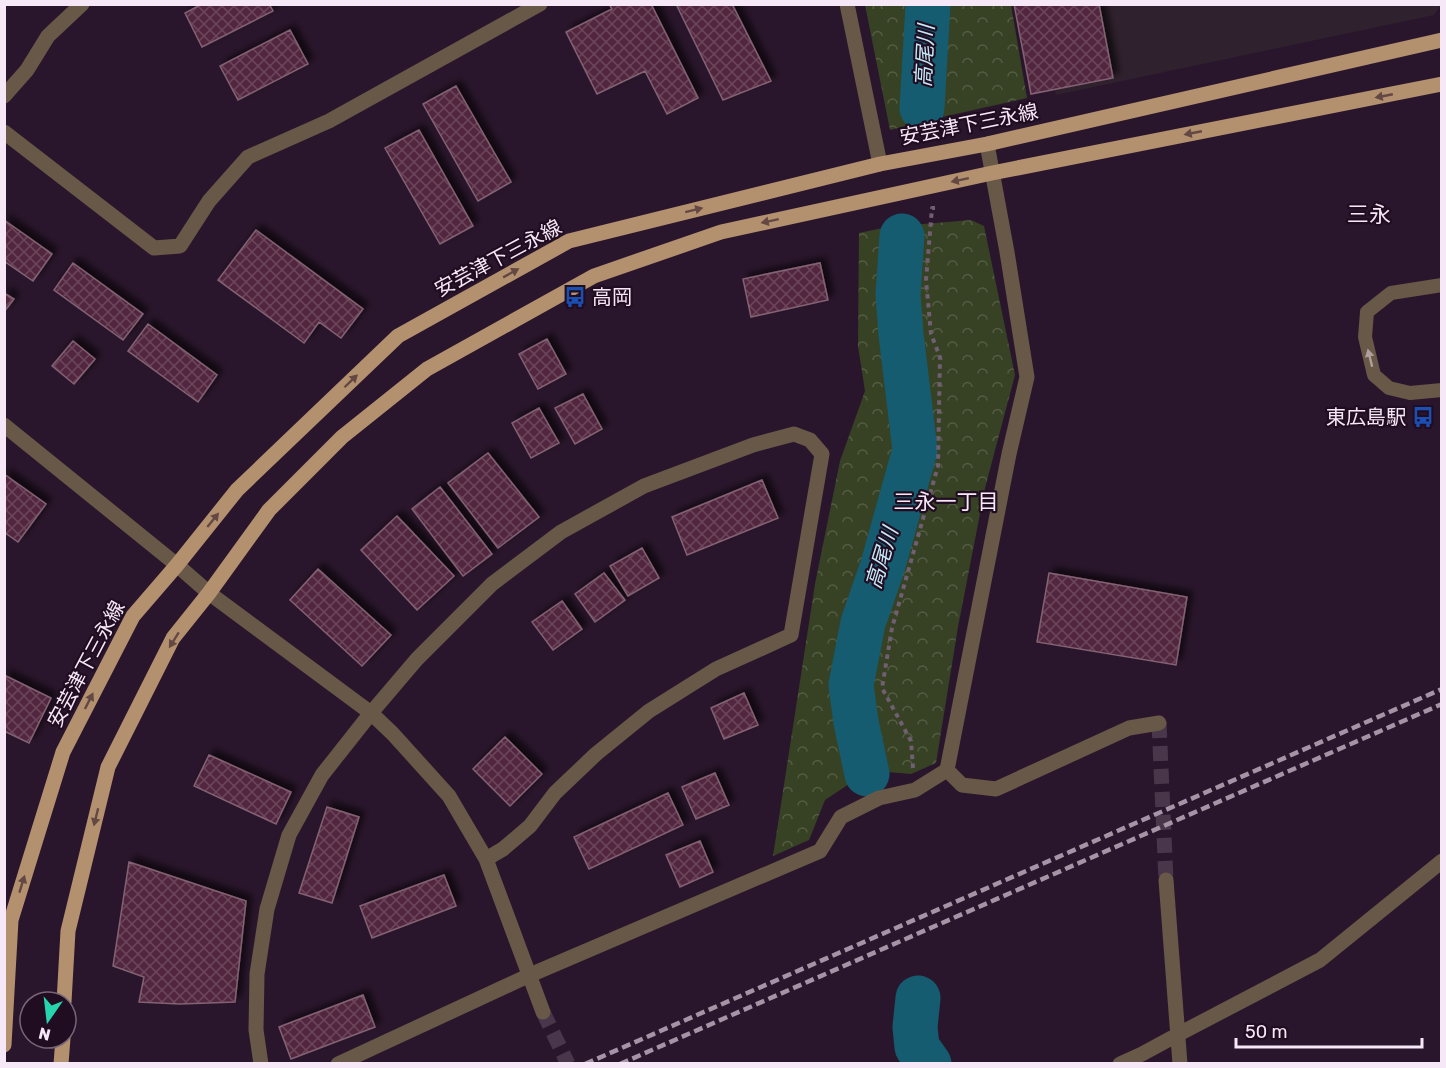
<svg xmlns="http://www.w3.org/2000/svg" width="1446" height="1068" viewBox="0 0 1446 1068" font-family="Rubik,'Noto Sans JP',sans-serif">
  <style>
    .commercial { fill: #2f212d }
    .forest { fill: url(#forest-crowns) }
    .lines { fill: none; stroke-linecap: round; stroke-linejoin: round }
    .river { stroke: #155c71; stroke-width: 45 }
    .building { fill: url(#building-cross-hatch); stroke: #836273; stroke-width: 1.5; filter: url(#shadow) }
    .minor-tunnel { stroke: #49364a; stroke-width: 15; stroke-dasharray: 15 8; stroke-linecap: butt }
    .path { stroke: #705e72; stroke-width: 4; stroke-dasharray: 4.5 4.5; stroke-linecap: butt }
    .service { stroke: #685847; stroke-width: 14 }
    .minor { stroke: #685847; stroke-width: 15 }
    .tertiary { stroke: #685847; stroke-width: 15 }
    .primary { stroke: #b3906e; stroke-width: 15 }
    .rail { stroke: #a494a5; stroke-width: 4.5; stroke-dasharray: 9 4.5; stroke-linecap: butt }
    .oneway { fill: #634844 }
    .oneway2 { fill: #afa09e }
    .labels { text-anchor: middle; stroke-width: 4.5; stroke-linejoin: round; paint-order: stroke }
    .street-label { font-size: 20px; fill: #f6e8f6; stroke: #210d22 }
    .poi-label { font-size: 20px; fill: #f6e8f6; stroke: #210d22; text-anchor: start }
    .water-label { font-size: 21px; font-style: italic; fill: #c5eaf7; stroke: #210d22 }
    .neighbourhood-label { font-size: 21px; fill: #f6e8f6; stroke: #210d22 }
    .quarter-label { font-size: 22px; fill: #f6e8f6; stroke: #210d22 }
  </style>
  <defs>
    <pattern id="forest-crowns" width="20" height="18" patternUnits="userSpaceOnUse" patternTransform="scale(1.5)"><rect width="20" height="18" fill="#364223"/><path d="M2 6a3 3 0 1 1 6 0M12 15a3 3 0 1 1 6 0" fill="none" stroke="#545d44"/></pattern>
    <pattern id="building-cross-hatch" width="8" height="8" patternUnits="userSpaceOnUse" patternTransform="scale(1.5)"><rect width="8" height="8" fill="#532740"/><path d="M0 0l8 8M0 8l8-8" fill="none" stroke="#6c465c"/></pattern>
    <filter id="shadow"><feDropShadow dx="5.5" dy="-5.5" stdDeviation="3" flood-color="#0009"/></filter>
  </defs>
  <rect width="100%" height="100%" fill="#2a162c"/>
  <path class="commercial" d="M1039,5H1441L1434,15L1056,95Z"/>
  <path class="forest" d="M865,5H1011L1027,98L929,120L890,130Z
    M971,220L984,226L1015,375L985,488L958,627L936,763L911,774L876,771L863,700L876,625L891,574L924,449L921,388L905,294L912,225Z
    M892,226L886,297L895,362L900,436L899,463L864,580L838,688L844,736L861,776L825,800L809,840L773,856L815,584L840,461L865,391L858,346L859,233Z"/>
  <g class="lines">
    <path class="river" d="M922,108L928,4
      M867,774L856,722L851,685L863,623L883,565L915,450L901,334L898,295L902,236
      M918,998L915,1027L917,1047L929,1064"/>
  </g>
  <path class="building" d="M202,4H269L273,11L202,47L185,13Z
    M609,4H651L698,98L667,114L645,71L597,94L566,32L612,9Z
    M676,4H732L771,81L723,100Z
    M1014,4H1099L1113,78L1031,94Z
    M290,30L308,64L238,100L220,66Z
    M456,86L511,182L478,201L423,104Z
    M419,130L473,226L440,244L385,148Z
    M4,220L52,254L33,281L4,261Z
    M256,230L363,309L341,338L319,322L304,343L218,280Z
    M73,263L143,314L123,340L54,290Z
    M820,263L828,300L751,317L743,279Z
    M4,293L14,299L4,312Z
    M148,324L217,375L198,402L128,351Z
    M547,339L566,374L538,389L519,354Z
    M73,341L95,359L74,384L52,366Z
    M583,394L602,429L575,444L555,408Z
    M539,408L559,443L531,458L512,423Z
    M488,453L539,517L498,548L448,483Z
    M4,474L46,504L18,542L4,532Z
    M762,480L778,518L687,555L672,517Z
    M440,487L492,554L463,576L412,509Z
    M397,516L454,576L417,610L361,550Z
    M642,548L659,578L628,596L610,566Z
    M318,569L391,635L362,666L290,600Z
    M604,573L625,600L595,622L575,594Z
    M1049,573L1187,597L1176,665L1037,642Z
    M562,601L582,629L553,650L532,622Z
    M4,675L51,698L29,743L4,731Z
    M744,693L758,725L724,739L711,708Z
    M505,737L542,774L510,806L473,769Z
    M209,755L291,792L276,824L194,786Z
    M715,773L729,805L696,819L682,787Z
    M668,793L683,825L589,869L574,837Z
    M327,807L359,817L332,903L299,893Z
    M700,841L713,872L680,887L666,855Z
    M129,862L246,901L235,1002L180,1004L139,1002L144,977L113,966Z
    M444,875L456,906L372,938L360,906Z
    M363,995L375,1027L291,1059L279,1027Z"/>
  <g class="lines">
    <path class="minor-tunnel" d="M1159,723L1166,880
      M543,1012L568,1064"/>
    <path class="path" d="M913,768L911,741L882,688L892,628L938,466L940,357L931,334L926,280L932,208H935"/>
    <path class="service" d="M1442,285L1391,293L1367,312L1365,337L1374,375L1389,388L1410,393L1442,390"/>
    <path class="minor" d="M4,132L154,248L180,246L209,201L248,157L329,121L540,4
      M209,593L371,713L393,734L449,796L486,859L543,1012
      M947,770L962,785L996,789L1129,728L1159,723
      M1166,880L1180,1064
      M261,1064L256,1030L257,974L267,909L289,835L322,775L371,713L417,659L492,584L561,532L644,486L753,445L794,434L810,440L822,454L791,635L716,669L649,711L596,754L555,793L530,826L503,849L486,859
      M338,1064L530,975L820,851L841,817L879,798L915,790L947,770L1009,454L1027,377L1007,252L987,144
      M1120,1064L1142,1054L1177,1035L1320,960L1442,861"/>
    <path class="tertiary" d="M847,4L880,164
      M4,96L27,70L48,36L82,4
      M4,425L177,565L209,593"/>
    <path class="primary" d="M64,1002L68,931L108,767L173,638L209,593L269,510L342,437L427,369L594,276L721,232L992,173L1442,84
      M4,1045L11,920L63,752L133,616L177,565L237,490L398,336L569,241L880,164L987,144L1442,40
      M61,1064L63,1038"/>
    <path class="rail" d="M585,1064L1442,689
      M620,1064L1442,704"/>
  </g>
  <defs><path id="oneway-solid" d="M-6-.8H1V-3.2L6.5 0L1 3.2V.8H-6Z" transform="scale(1.5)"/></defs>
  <g class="oneway">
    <use href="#oneway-solid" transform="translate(1384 96) rotate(169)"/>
    <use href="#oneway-solid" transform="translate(1193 133) rotate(169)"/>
    <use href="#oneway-solid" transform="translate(960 180) rotate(168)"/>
    <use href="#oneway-solid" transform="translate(694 210) rotate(-14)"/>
    <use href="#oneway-solid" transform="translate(770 221) rotate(168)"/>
    <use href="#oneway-solid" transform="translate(511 273) rotate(-29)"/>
    <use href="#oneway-solid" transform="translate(351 381) rotate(-44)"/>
    <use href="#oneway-solid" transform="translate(213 520) rotate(-51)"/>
    <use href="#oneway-solid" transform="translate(174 640) rotate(122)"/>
    <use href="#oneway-solid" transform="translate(89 701) rotate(-63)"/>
    <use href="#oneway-solid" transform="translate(96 817) rotate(104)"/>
    <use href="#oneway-solid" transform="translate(22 884) rotate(-73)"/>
  </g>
  <use class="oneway2" href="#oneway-solid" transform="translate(1370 358) rotate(-104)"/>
  <defs>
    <symbol id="bus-bare" viewBox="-9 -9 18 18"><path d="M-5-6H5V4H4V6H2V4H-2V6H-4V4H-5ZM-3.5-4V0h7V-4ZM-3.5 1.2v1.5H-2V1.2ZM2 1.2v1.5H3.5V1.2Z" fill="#1a4fb4" stroke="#210d22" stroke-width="2.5" paint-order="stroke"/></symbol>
  </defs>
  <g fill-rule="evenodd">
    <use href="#bus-bare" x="560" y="282" width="30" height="30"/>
    <use href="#bus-bare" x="1408" y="402" width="30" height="30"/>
  </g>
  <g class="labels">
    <g class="street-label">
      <text transform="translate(969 124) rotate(-11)" y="7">安芸津下三永線</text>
      <text transform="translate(498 258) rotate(-28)" y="7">安芸津下三永線</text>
      <text transform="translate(86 664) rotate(-62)" y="7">安芸津下三永線</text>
    </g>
    <g class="poi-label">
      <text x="592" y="304">高岡</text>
      <text x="1406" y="424" text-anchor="end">東広島駅</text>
    </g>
    <g class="water-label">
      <text transform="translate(925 56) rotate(-87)" y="7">高尾川</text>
      <text transform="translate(882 558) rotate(-73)" y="7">高尾川</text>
    </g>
    <g class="neighbourhood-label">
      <text x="946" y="509">三永一丁目</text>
    </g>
    <g class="quarter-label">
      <text x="1369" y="222">三永</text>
    </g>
  </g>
  <rect width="1446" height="1068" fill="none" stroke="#f6e8f6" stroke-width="12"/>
  <g transform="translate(48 1020) rotate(194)"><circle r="28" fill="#210d22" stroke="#766577" stroke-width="1.5"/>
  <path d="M0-4.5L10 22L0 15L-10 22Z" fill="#26d5ae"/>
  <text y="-9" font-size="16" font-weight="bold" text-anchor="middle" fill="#f6e8f6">N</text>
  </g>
  <path d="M1236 1038v9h186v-9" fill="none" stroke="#f6e8f6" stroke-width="3"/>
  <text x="1245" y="1038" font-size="18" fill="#f6e8f6" stroke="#210d22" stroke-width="4.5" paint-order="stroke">50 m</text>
</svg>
